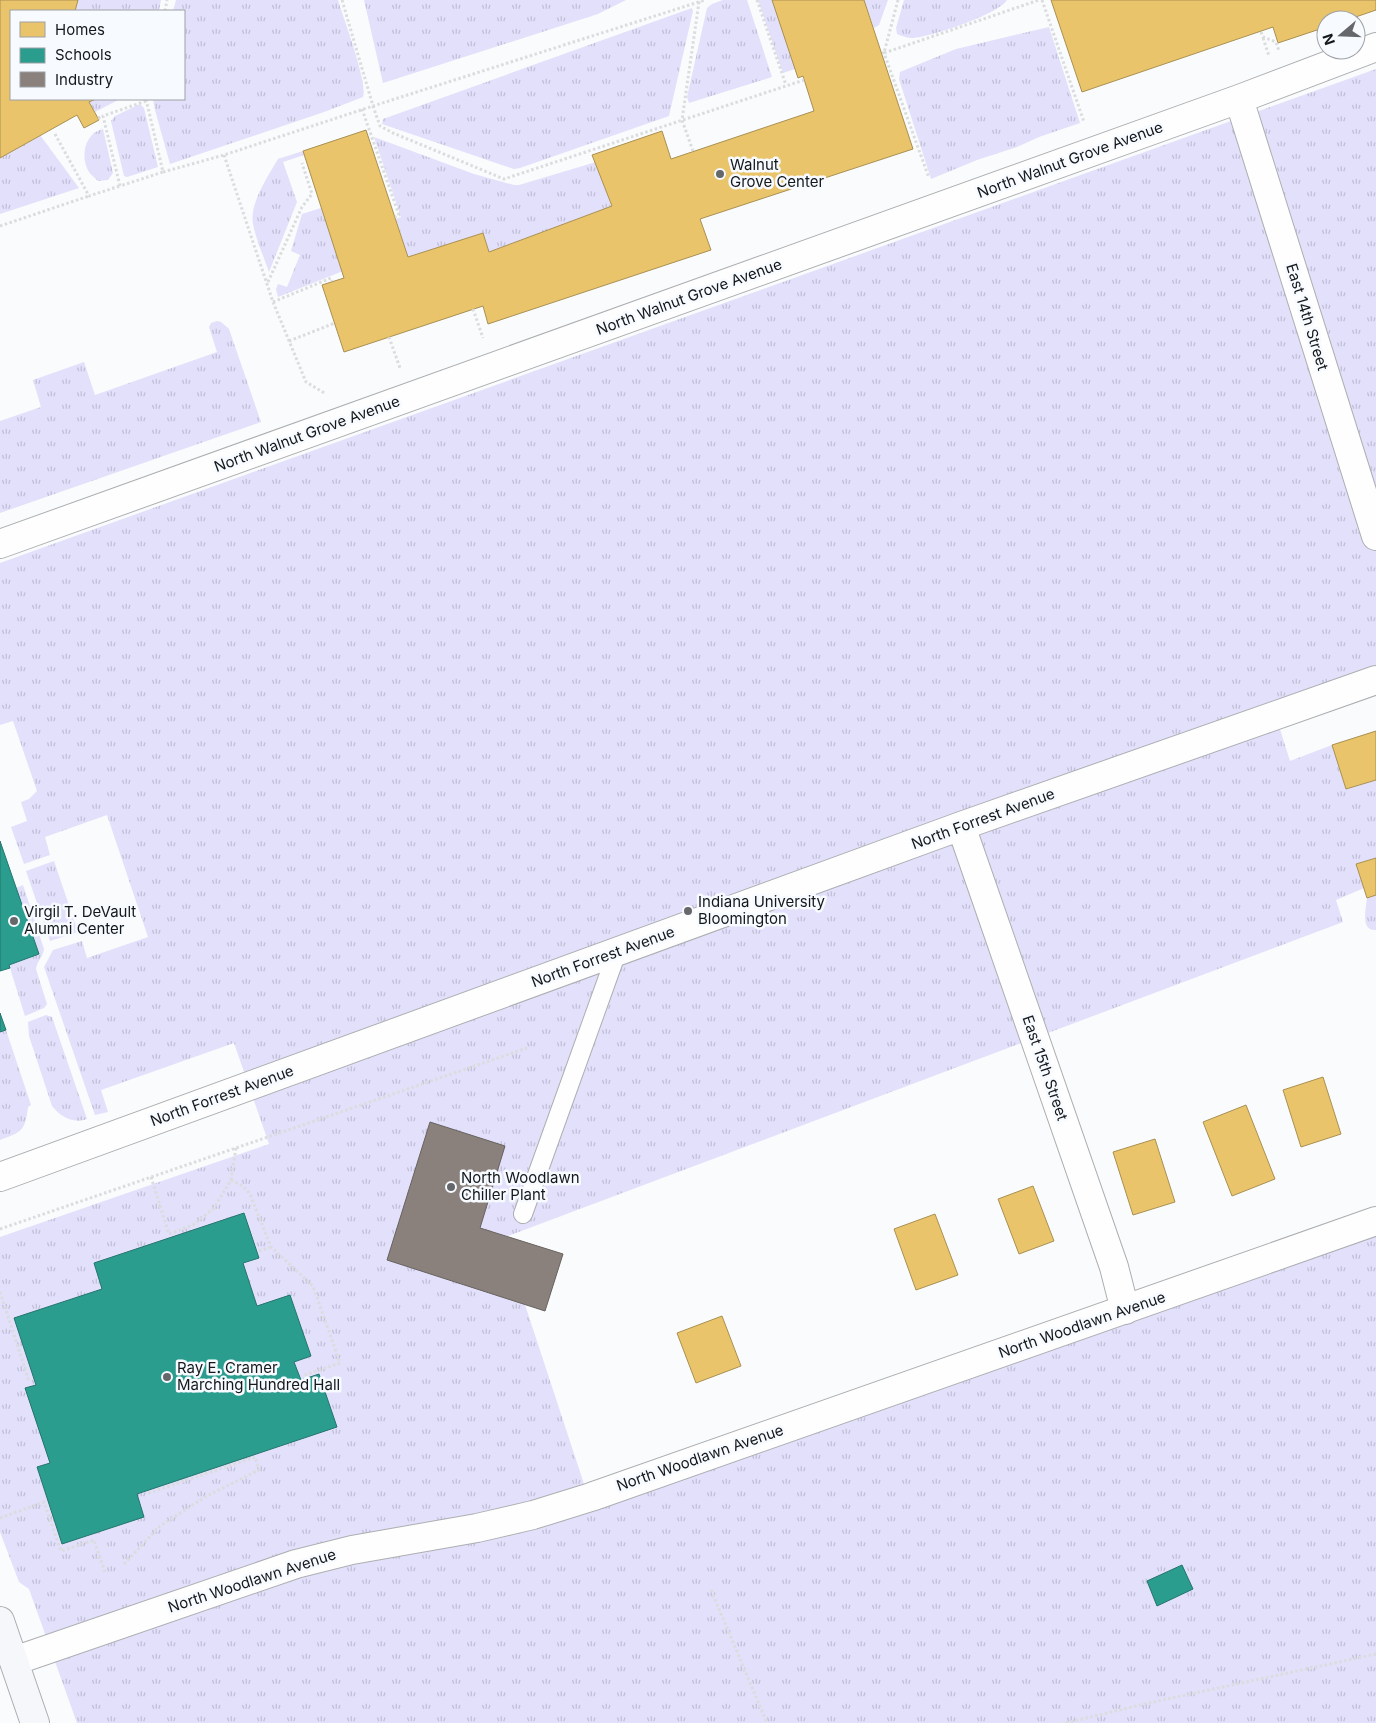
<svg xmlns="http://www.w3.org/2000/svg" width="1376" height="1723" viewBox="0 0 1376 1723" font-family="Inter,sans-serif">
  <style>
    .grass { fill: url(#grass-tufts) }
    .homes { fill: #e9c46a; stroke: #a99052 }
    .schools { fill: #2a9d8f; stroke: #24756c }
    .industry { fill: #8a817c; stroke: #67625f }
    .lines { fill: none; stroke-linecap: round; stroke-linejoin: round }
    .service-casing { stroke: #acafb1; stroke-width: 20 }
    .minor-casing { stroke: #acafb1; stroke-width: 30 }
    .tertiary-casing { stroke: #acafb1; stroke-width: 30 }
    .secondary-casing { stroke: #acafb1; stroke-width: 30 }
    .path { stroke: #dbdcdd; stroke-width: 3; stroke-dasharray: 2.5 2.5; stroke-linecap: butt }
    .service { stroke: #fefeff; stroke-width: 18 }
    .minor { stroke: #fefeff; stroke-width: 28 }
    .tertiary { stroke: #fefeff; stroke-width: 28 }
    .secondary { stroke: #f6f7fa; stroke-width: 28 }
    .poi-dot { fill: #65676a; stroke: #f7fbff; stroke-width: 2 }
    .labels { text-anchor: middle; stroke-width: 5; stroke-linejoin: round; paint-order: stroke }
    .street-label { font-size: 15px; fill: #15181b; stroke: #f7fbff }
    .poi-label { font-size: 15px; fill: #15181b; stroke: #f7fbff; text-anchor: start }
  </style>
  <defs>
    <pattern id="grass-tufts" width="24" height="20" patternUnits="userSpaceOnUse" patternTransform="scale(1.25)"><rect width="24" height="20" fill="#e2e0fb"/><path d="M3 7l-1-3M5 7V3M7 7l1-3M15 17l-1-3M17 17v-4M19 17l1-3" fill="none" stroke="#c1bfd7"/></pattern>
  </defs>
  <rect width="100%" height="100%" fill="#f9fbfd"/>
  <path class="grass" d="M78,0H161L159,11H75Z
    M176,0H338C343,17 368,83 363,97L324,112L170,164L155,110L153,99H184V11H173Z
    M364,0H626L598,14L383,83Z
    M723,0H747L772,77L689,103L687,97L707,8L712,4Z
    M758,0H772L795,69L783,73Z
    M864,0H888L879,25L874,28Z
    M904,0H1007C999,14 930,37 913,38C907,38 902,36 897,34L896,28Z
    M692,8L693,11L669,116L520,168L514,169L382,124L383,119Z
    M1049,27L1080,123L1039,137L1017,147L977,160L931,179L899,79L900,72L956,49Z
    M1376,69V669L1273,707L1290,761L1332,745L1347,789L1376,780V858L1356,864L1364,888L1336,900L1343,922L503,1238L586,1490L1376,1212V1723H77L29,1589L19,1582L0,1532V1237L269,1144L234,1043L101,1090L108,1112L95,1115L44,967L53,950L82,941L87,958L148,937L107,815L45,837L50,855L24,864L11,827L27,821L21,802L29,799L37,791L13,721L0,725V563Z
    M96,99H120L95,112L89,102Z
    M140,104L144,108L158,167L127,177L124,176L111,121L115,116Z
    M103,129L113,173L108,180L98,181C95,178 91,175 89,172C80,158 84,133 103,129Z
    M40,135L79,188L0,214V158Z
    M374,137L474,174L514,185H519L596,162L612,206L489,252L483,233L408,257L396,219L401,217Z
    M303,151L304,155L283,162L297,202L269,272C264,257 256,240 253,224C249,204 268,176 278,159Z
    M321,208L343,271L278,297L276,289L278,284L287,287L300,255L291,251L302,214Z
    M217,321L221,322L229,329L261,422L0,513V421L41,407L33,380L84,362L95,395L217,352L209,327L211,323Z
    M54,861L78,932L50,941L26,871Z
    M23,885L44,949C43,957 37,961 36,969L47,1004L44,1008L25,1016L9,965L39,954L16,888Z
    M1376,895V930C1360,931 1366,909 1367,898Z
    M46,1015L52,1017L87,1119C73,1124 61,1117 52,1106L29,1036L28,1022Z
    M6,1030L31,1105L28,1107C25,1131 22,1132 0,1140V1032Z"/>
  <path class="homes" d="M0,0H78L75,11H11V99H96L89,102L99,120L84,128L77,115L0,158Z
    M772,0H864L913,149L700,219L711,250L488,324L483,306L344,352L322,285L344,278L303,151L366,130L408,257L483,233L489,252L612,206L592,155L662,131L671,159L814,111L803,76L798,78Z
    M1051,0H1376V10L1347,20H1326V27L1278,43L1273,27L1082,92Z
    M1376,731V780L1346,789L1332,745Z
    M1376,858V895L1367,898L1356,864Z
    M1323,1077L1341,1134L1301,1147L1283,1090Z
    M1246,1105L1275,1179L1232,1196L1203,1122Z
    M1155,1139L1175,1202L1133,1215L1113,1152Z
    M1033,1186L1054,1241L1019,1254L998,1199Z
    M935,1214L958,1275L916,1290L894,1229Z
    M722,1316L741,1366L696,1383L677,1333Z"/>
  <path class="schools" d="M0,841L39,954L9,965L10,968L0,971Z
    M0,1013L6,1030L0,1032Z
    M244,1213L259,1258L243,1263L257,1306L290,1295L311,1356L294,1362L301,1380L319,1374L337,1427L137,1494L144,1517L62,1544L37,1467L50,1463L25,1388L36,1385L14,1318L102,1289L94,1263Z
    M1182,1565L1193,1589L1157,1606L1147,1581Z"/>
  <path class="industry" d="M430,1122L505,1146L480,1228L563,1254L545,1311L387,1260Z"/>
  <g class="lines">
    <defs>
      <path id="service" d="M523,1214L617,952"/>
      <path id="minor" d="M1239,99L1376,536
        M0,544L1239,99L1376,47
        M961,826L1114,1267L1125,1310
        M0,1177L961,826L1376,680"/>
      <path id="tertiary" d="M14,1661L296,1564L352,1550L477,1528L533,1515L591,1497L1376,1221"/>
      <path id="secondary" d="M0,1621L35,1723"/>
    </defs>
    <use href="#service" class="service-casing"/>
    <use href="#minor" class="minor-casing"/>
    <use href="#tertiary" class="tertiary-casing"/>
    <use href="#secondary" class="secondary-casing"/>
    <path class="path" d="M342,0L373,106L705,0
      M757,0L786,85
      M898,0L884,53L1039,0
      M1042,0L1084,122
      M165,11L167,0
      M1261,32L1263,37L1276,42L1279,51
      M1263,38L1269,56
      M882,53H884L929,178
      M146,101L103,116L120,186L163,172L146,99
      M362,109L399,215L395,217
      M98,118L103,116
      M55,134L89,196L120,186
      M693,151L682,120L699,2L698,0
      M224,155L273,302L306,382L326,394
      M163,172L224,155L373,106L380,126L393,133L504,179L804,80
      M0,226L89,196
      M268,282L302,207L312,194L302,163
      M273,302L331,278L332,281
      M473,309L483,338
      M389,337L400,368
      M289,341L335,323
      M151,1177L169,1234L193,1225L214,1208L231,1180L236,1148
      M231,1180L243,1186L250,1194L271,1247L313,1286L340,1363L302,1376
      M0,1229L527,1048
      M259,1251L271,1247
      M0,1292L29,1381
      M0,1518L44,1502L61,1551L94,1540L105,1572
      M124,1564L160,1526L205,1497L259,1470L255,1457L146,1494
      M711,1590L767,1723
      M1066,1723L1144,1704L1376,1654"/>
    <use href="#service" class="service"/>
    <use href="#minor" class="minor"/>
    <use href="#tertiary" class="tertiary"/>
    <use href="#secondary" class="secondary"/>
  </g>
  <g class="poi-dot">
    <circle cx="720" cy="174" r="5"/>
    <circle cx="688" cy="911" r="5"/>
    <circle cx="14" cy="921" r="5"/>
    <circle cx="451" cy="1187" r="5"/>
    <circle cx="167" cy="1377" r="5"/>
  </g>
  <g class="labels">
    <g class="street-label">
      <text transform="translate(1070 160) rotate(-20)" y="5">North Walnut Grove Avenue</text>
      <text transform="translate(689 297) rotate(-20)" y="5">North Walnut Grove Avenue</text>
      <text transform="translate(1307 317) rotate(73)" y="5">East 14th Street</text>
      <text transform="translate(307 434) rotate(-20)" y="5">North Walnut Grove Avenue</text>
      <text transform="translate(983 819) rotate(-20)" y="5">North Forrest Avenue</text>
      <text transform="translate(603 957) rotate(-20)" y="5">North Forrest Avenue</text>
      <text transform="translate(1045 1068) rotate(71)" y="5">East 15th Street</text>
      <text transform="translate(222 1096) rotate(-20)" y="5">North Forrest Avenue</text>
      <text transform="translate(1082 1325) rotate(-19)" y="5">North Woodlawn Avenue</text>
      <text transform="translate(700 1458) rotate(-19)" y="5">North Woodlawn Avenue</text>
      <text transform="translate(252 1581) rotate(-18)" y="5">North Woodlawn Avenue</text>
    </g>
    <g class="poi-label">
      <text x="730" y="170">Walnut<tspan x="730" dy="17">Grove Center</tspan></text>
      <text x="698" y="907">Indiana University<tspan x="698" dy="17">Bloomington</tspan></text>
      <text x="24" y="917">Virgil T. DeVault<tspan x="24" dy="17">Alumni Center</tspan></text>
      <text x="461" y="1183">North Woodlawn<tspan x="461" dy="17">Chiller Plant</tspan></text>
      <text x="177" y="1373">Ray E. Cramer<tspan x="177" dy="17">Marching Hundred Hall</tspan></text>
    </g>
  </g>
  <rect x="10" y="10" width="175" height="90" fill="#f7fbff" stroke="#9da0a4"/>
  <rect x="20" y="22" width="25" height="15" fill="#e9c46a" stroke="#9da0a4"/>
  <text x="55" y="35" font-size="15" fill="#15181b">Homes</text>
  <rect x="20" y="48" width="25" height="15" fill="#2a9d8f" stroke="#9da0a4"/>
  <text x="55" y="60" font-size="15" fill="#15181b">Schools</text>
  <rect x="20" y="72" width="25" height="15" fill="#8a817c" stroke="#9da0a4"/>
  <text x="55" y="85" font-size="15" fill="#15181b">Industry</text>
  <g transform="translate(1341 35) rotate(251)"><circle r="24" fill="#f7fbff" stroke="#9da0a4"/>
  <path d="M0-4L9 19L0 12L-9 19Z" fill="#65676a"/>
  <text y="-8" font-size="14" font-weight="bold" text-anchor="middle" fill="#15181b">N</text>
  </g>
</svg>
